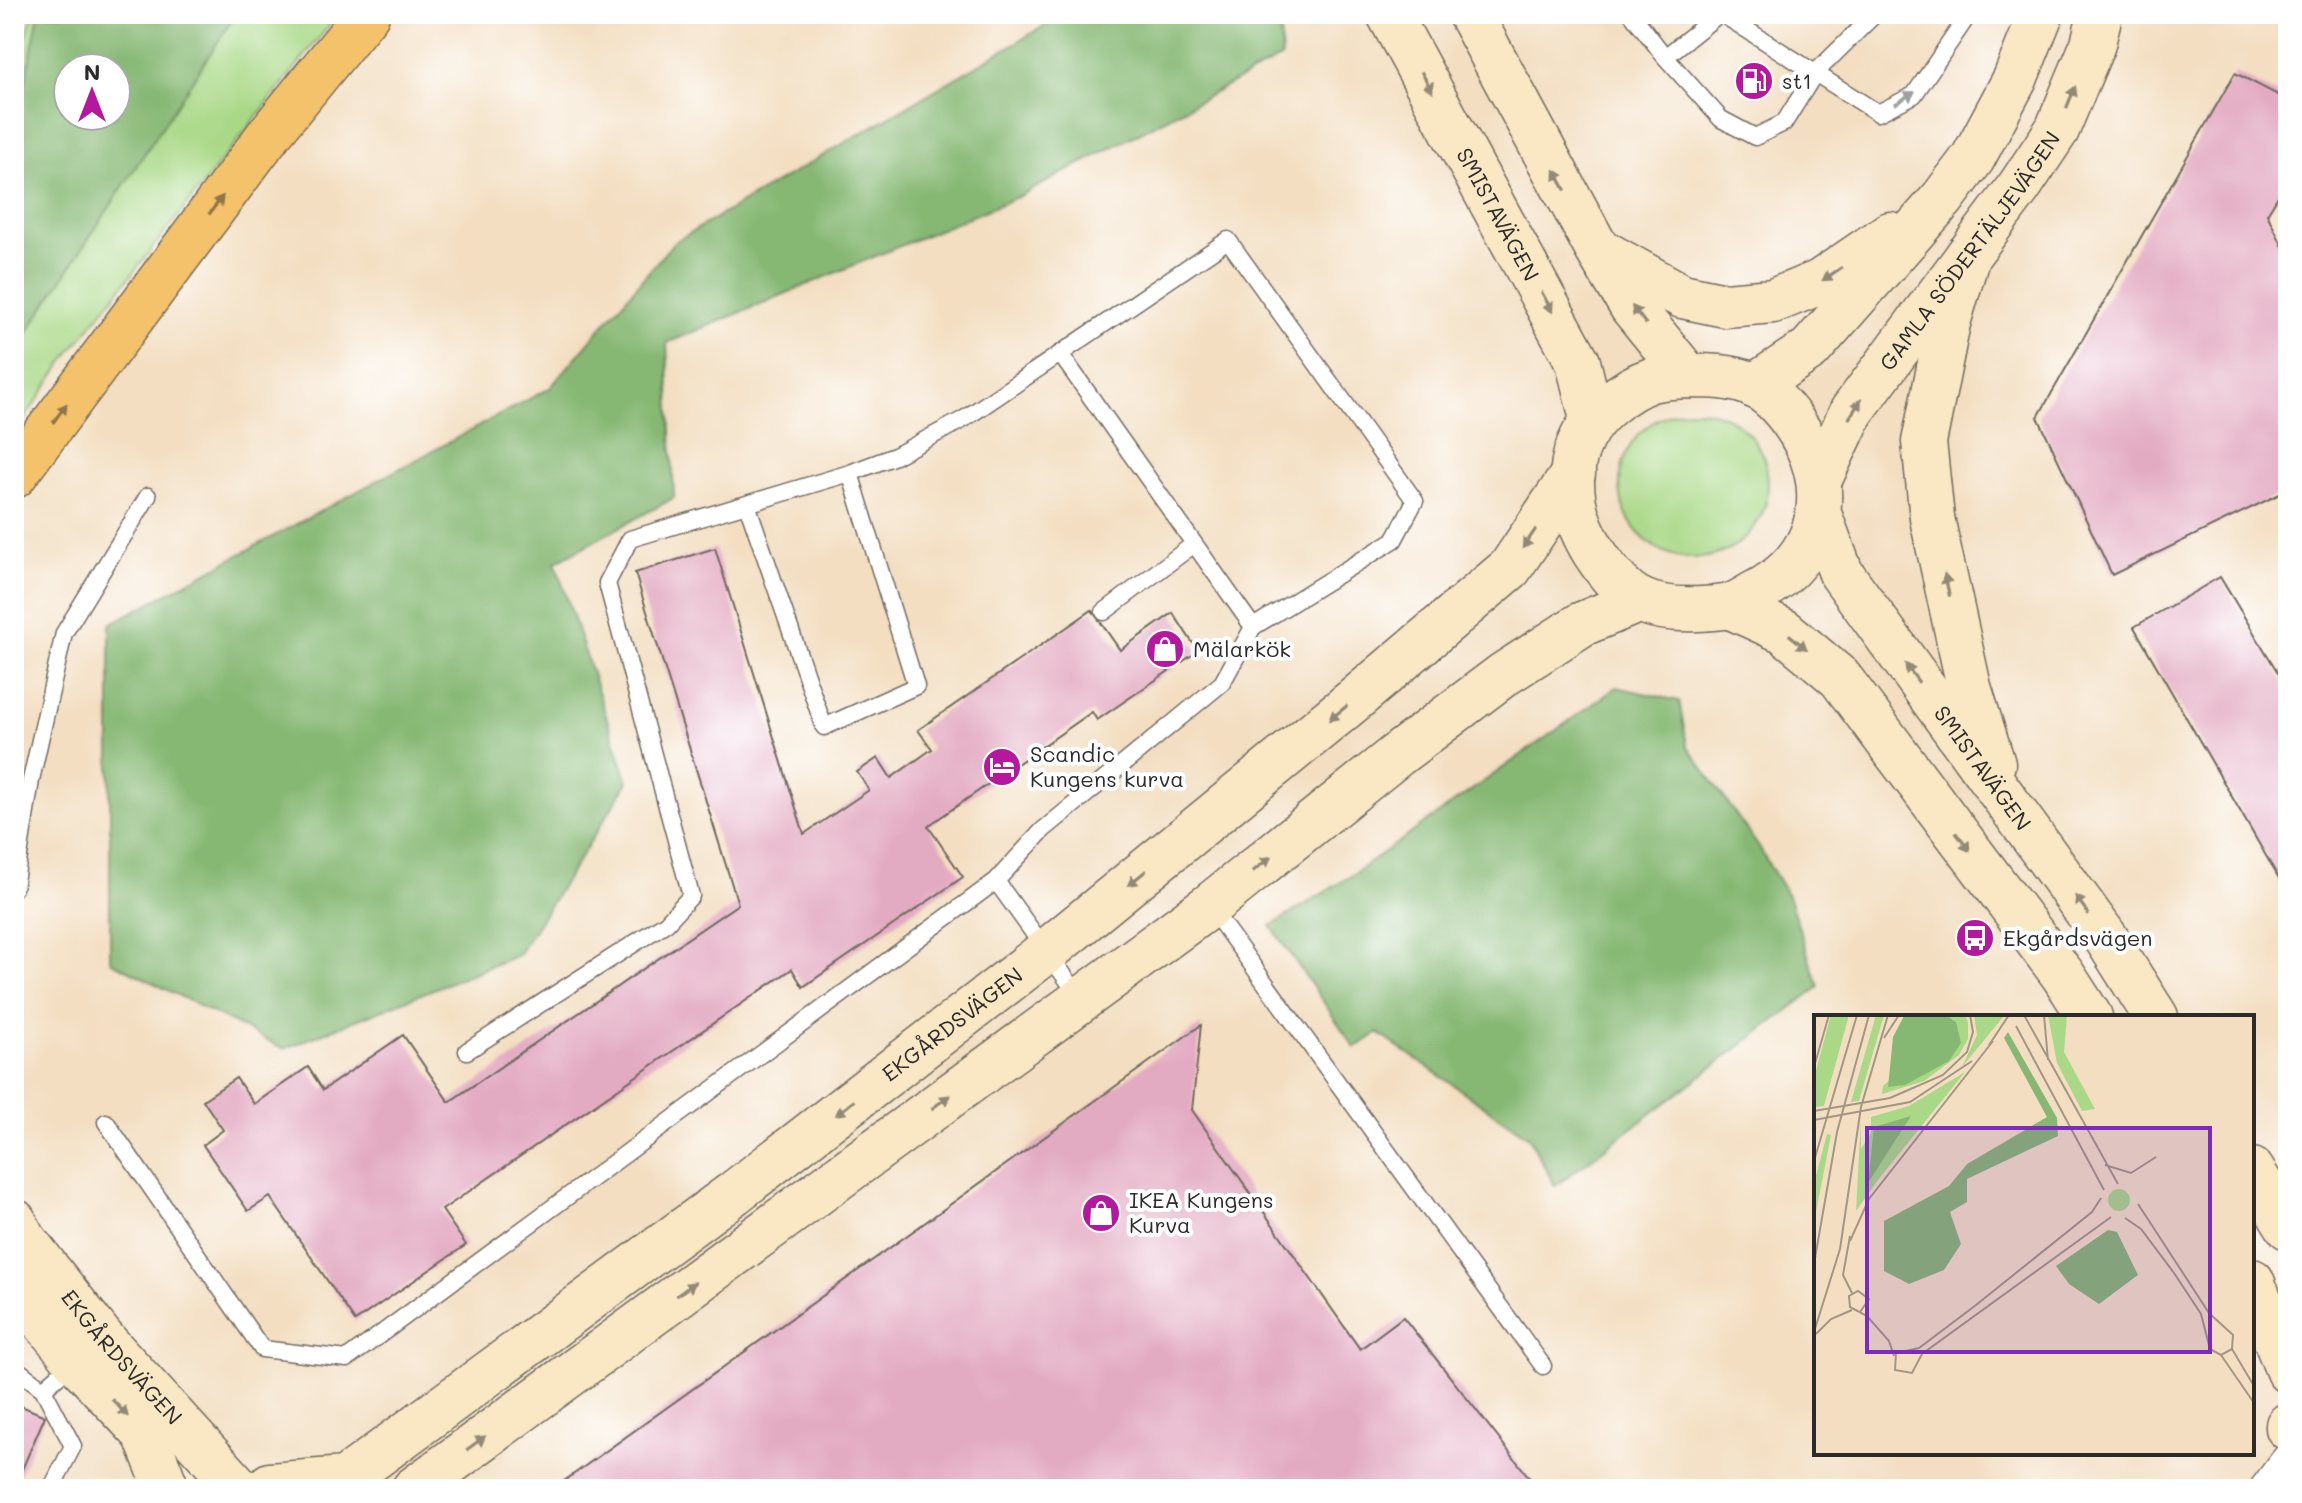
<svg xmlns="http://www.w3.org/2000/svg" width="2302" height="1503" viewBox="0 0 2302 1503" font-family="Mali,sans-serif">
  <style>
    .green { fill: #a9d886; stroke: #6a8258; stroke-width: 2; fill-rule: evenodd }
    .forest { fill: #86b873; stroke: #58724f; stroke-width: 2; fill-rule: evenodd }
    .building { fill: #e3abc2 }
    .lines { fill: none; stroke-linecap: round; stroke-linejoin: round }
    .lane-casing { stroke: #716a60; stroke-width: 19 }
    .street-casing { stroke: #716a60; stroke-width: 37 }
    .secondary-casing { stroke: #716a60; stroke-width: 47 }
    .highway-casing { stroke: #716a60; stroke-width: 47 }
    .lane { stroke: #fff; stroke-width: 16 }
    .street { stroke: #fff; stroke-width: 34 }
    .secondary { stroke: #fae7c3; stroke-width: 44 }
    .highway { stroke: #f3c26a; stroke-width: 44 }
    .oneway { fill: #928977 }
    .oneway2 { fill: #a0a0a0 }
    .oneway3 { fill: #8f764a }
    .labels { text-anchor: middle; stroke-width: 8; stroke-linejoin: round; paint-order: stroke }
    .poi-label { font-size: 22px; fill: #2b2b2b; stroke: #fff; text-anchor: start }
    .street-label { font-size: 22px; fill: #2b2b2b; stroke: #fff }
    .inset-road { fill: none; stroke: #a39685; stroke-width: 2 }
    .view { fill: #7b2cbf; fill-opacity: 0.15; stroke: #7b2cbf; stroke-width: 4 }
    .inset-edge { fill: none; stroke: #2b2b2b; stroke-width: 4 }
  </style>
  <rect width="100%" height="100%" fill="#fff"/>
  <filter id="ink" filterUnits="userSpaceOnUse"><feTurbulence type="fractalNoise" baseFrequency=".0125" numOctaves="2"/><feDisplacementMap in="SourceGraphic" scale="16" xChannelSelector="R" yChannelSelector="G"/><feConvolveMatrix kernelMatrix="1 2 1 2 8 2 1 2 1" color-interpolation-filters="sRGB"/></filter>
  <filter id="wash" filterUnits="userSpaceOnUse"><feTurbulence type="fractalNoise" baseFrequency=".006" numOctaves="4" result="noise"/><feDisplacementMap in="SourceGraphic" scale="32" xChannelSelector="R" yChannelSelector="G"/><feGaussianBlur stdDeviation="1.8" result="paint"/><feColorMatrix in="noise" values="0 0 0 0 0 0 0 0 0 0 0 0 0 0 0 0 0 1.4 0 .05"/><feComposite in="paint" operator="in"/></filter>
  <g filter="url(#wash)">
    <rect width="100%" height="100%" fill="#f3dec1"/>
    <path class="green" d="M33,14H338L71,351L14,434V39L27,34ZM68,68H116V116H68Z
      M1620 484a74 74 0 1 1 148 0a74 74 0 1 1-148 0Z"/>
    <path class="forest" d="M39,14H236L14,353V138ZM68,68H116V116H68Z
      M1065,14H1279L1282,57L1022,195L667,343L674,498L555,562L628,782L518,955L284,1049L110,961V624L550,388L673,243Z
      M1617,687L1679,701L1687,745L1758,846L1788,896L1819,987L1555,1186L1529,1137L1378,1033L1355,1048L1271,926L1352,875Z"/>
    <g id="blocks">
      <path class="building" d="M2235,73L2288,100V180L2267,214L2288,257V490L2112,575L2038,417Z
        M715,548L804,834L869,790L857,772L878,758L891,778L932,749L918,730L1092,610L1120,650L1173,613L1198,651L1097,720L1092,712L928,826L963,877L803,987L792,969L442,1210L466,1245L355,1321L270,1197L248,1211L203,1145L223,1130L203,1100L236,1078L254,1104L308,1067L323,1090L403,1035L449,1102L738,904L635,573Z
        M2220,577L2288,689V894L2134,627Z
        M1201,1025L1192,1110L1360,1349L1403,1317L1532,1481L1521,1489H553Z
        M14,1403L45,1416L14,1488Z"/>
    </g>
  </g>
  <g filter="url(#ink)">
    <use href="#blocks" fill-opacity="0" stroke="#716a60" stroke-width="2"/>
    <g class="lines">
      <defs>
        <path id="lane" d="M1632,14L1665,57L1721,119L1755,137L1784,123L1815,73L1875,14
          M1722,14L1878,113L1914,95L1963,23L1966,14
          M1665,57L1719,14
          M747,504L824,727L916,686L850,473
          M1104,612L1194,544
          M996,881L1081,999
          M14,888L31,780L64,633L148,496
          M1210,907L1543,1366
          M467,1051L666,923L691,896L607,583L630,539L850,473L895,456L964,419L1228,240L1415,501L1394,540L1253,627
          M106,1122L262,1349L347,1359L996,881L1043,830L1222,683L1253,627L1061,355
          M14,1367L43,1389L73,1446L51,1489
          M43,1389L75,1361"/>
        <path id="street" d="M2267,1489L2288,1461"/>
        <g id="secondary">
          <path id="s1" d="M1389,14L1578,362L1592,419"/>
          <path d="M1470,14L1597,249L1632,307L1688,376"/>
          <path d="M1599,250L1682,296L1725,305L1773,301L1820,282L1890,234"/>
          <path d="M1968,255L1948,323L1924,442L1932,518L1969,687L1993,764"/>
          <path d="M1688,376C1710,376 1733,376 1753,385C1770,393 1783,408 1793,422C1837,483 1826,555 1757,592C1747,597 1736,606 1724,607C1699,610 1664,612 1640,600C1621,591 1605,569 1594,552C1563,502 1562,444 1609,405C1621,395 1636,385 1651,380C1663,377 1676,377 1688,376Z"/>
          <path d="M1754,386L1810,349L1943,198L1973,158L2015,79L2041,14"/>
          <path id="s2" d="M1820,479L1852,411L2019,187L2057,130L2093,44L2100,14"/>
          <path id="s3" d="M1819,514L1841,573L2106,938L2156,1017"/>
          <path d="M1729,606L1784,631L1840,678L2063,975L2090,1017"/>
          <path d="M2252,1170L2288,1227"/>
          <path id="s4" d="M14,1221L24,1239L102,1338L238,1487"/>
          <path d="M2252,1281L2288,1371"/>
          <path d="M14,1285L76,1361L145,1434L167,1489"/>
          <path d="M2288,1425V1428"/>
          <path id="s5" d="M270,1485L345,1479L734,1193L1047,951L1353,701L1510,568L1573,474"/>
          <path d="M414,1489L1209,906L1397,755L1503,675L1582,624L1640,600"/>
        </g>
        <path id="highway" d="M14,476L270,133L367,14"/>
      </defs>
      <use href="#lane" class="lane-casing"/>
      <use href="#street" class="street-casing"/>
      <use href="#secondary" class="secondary-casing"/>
      <use href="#highway" class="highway-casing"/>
      <use href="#lane" class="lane"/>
      <use href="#street" class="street"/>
      <use href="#secondary" class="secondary"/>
      <use href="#highway" class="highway"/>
    </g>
    <defs><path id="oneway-solid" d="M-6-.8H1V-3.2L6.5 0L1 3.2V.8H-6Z" transform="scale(2)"/></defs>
    <g class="oneway">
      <use href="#oneway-solid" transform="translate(1427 82) rotate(61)"/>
      <use href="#oneway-solid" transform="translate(2071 97) rotate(-68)"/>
      <use href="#oneway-solid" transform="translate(1560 180) rotate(-118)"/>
      <use href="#oneway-solid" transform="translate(1832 274) rotate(146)"/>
      <use href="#oneway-solid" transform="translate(1547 302) rotate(62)"/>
      <use href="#oneway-solid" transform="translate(1639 315) rotate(-128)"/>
      <use href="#oneway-solid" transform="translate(1855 409) rotate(-58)"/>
      <use href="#oneway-solid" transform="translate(1529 539) rotate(124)"/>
      <use href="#oneway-solid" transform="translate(1947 585) rotate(-103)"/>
      <use href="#oneway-solid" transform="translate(1798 642) rotate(40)"/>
      <use href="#oneway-solid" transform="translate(1912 673) rotate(-126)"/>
      <use href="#oneway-solid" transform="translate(1338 713) rotate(141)"/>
      <use href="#oneway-solid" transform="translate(1963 842) rotate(53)"/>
      <use href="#oneway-solid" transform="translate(1262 864) rotate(-39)"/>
      <use href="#oneway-solid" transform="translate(1137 878) rotate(141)"/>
      <use href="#oneway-solid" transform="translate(2082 905) rotate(-126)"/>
      <use href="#oneway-solid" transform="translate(941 1102) rotate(-36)"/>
      <use href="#oneway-solid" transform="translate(845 1108) rotate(142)"/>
      <use href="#oneway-solid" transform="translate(686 1289) rotate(-36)"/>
      <use href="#oneway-solid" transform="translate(120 1408) rotate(47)"/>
      <use href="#oneway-solid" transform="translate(476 1443) rotate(-36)"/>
    </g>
    <use class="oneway2" href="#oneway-solid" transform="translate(1905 98) rotate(-32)"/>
    <g class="oneway3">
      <use href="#oneway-solid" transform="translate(216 205) rotate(-53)"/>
      <use href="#oneway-solid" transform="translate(60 413) rotate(-54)"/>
    </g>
  </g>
  <defs>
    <symbol id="fuel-disc" viewBox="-11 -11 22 22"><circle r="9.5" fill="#b5179e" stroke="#fff"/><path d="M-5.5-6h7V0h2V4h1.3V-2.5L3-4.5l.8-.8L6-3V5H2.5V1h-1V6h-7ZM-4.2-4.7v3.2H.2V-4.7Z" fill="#fff"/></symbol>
    <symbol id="shop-disc" viewBox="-11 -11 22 22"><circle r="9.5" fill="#b5179e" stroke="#fff"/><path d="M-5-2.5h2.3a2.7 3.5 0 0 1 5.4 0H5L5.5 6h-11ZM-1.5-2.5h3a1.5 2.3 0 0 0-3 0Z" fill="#fff"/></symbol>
    <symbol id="hotel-disc" viewBox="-11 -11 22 22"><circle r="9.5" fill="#b5179e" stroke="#fff"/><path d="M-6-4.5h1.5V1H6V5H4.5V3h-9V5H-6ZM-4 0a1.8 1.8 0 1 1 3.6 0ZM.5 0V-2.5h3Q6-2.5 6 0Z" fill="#fff"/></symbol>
    <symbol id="bus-disc" viewBox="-11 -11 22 22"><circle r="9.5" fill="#b5179e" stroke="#fff"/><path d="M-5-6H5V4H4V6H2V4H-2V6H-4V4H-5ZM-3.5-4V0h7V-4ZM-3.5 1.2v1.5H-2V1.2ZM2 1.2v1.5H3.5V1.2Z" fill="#fff"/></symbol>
  </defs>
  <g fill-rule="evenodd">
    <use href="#fuel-disc" x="1732" y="59" width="44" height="44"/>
    <use href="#shop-disc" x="1143" y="627" width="44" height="44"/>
    <use href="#hotel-disc" x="980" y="745" width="44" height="44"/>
    <use href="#bus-disc" x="1953" y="916" width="44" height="44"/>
    <use href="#shop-disc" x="1079" y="1191" width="44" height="44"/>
  </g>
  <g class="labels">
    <g class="poi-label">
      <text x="1782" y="89">st1</text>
      <text x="1193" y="657">Mälarkök</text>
      <text x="1030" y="762">Scandic<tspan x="1030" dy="25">Kungens kurva</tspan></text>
      <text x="2003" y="946">Ekgårdsvägen</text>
      <text x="1129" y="1208">IKEA Kungens<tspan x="1129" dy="25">Kurva</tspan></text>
    </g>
    <g class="street-label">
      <text dy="8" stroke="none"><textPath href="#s1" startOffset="228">SMISTAVÄGEN</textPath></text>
      <text dy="8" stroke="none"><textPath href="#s2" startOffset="274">GAMLA SÖDERTÄLJEVÄGEN</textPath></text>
      <text dy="8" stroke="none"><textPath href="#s3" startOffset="304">SMISTAVÄGEN</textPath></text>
      <text dy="8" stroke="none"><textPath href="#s5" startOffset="834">EKGÅRDSVÄGEN</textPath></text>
      <text dy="8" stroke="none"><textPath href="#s4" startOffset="174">EKGÅRDSVÄGEN</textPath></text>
    </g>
  </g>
  <g transform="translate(1814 1015)">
    <rect width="440" height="440" fill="#f3dec1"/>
    <path d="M17,0H35L10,91L0,92V63ZM62,0H70L45,86L37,87ZM132,0H151L154,7V24L145,40L110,66L68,79L69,71L142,7ZM160,0L190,1L148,52L163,20ZM234,0H253L250,37L281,94L268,96L243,48ZM151,57L64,165L42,196L47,104V134L57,118V102L95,91ZM13,119L17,120L0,207V168ZM294 185a11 11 0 1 1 22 0a11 11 0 1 1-22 0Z" fill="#a9d886"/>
    <path d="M132,0L142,7L147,28L135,46L91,70L74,72L79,22L90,1ZM194,17L243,103L244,121L153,164V187L136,197L147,229L130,255L95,269L70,256V206L135,171L153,149L233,102L190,23ZM97,101L54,168L60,112ZM294,215L303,217L324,260L285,289L255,269L242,251Z" fill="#86b873"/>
    <path class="inset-road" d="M210,0L304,169M230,0L234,45M202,11L290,175M70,23L85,0M175,30L195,0M0,52L15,0M0,96L76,83L129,60L153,37L159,17L156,0M0,105L96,87L158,46M0,146L43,0M291,150L317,158L342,142M287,183L278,197L162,290L105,333L82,338L81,355L98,358L108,339L297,202M324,189L395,298L419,320L418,334M311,203L327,214L360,258L387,299L396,334L407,340L418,334M36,221L29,260L38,278M36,226L55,184L179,26M0,249L23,117L55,0M46,297L55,284L44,276L35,281L36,292L53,301L75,326L80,341M0,317L26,234L47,92L74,0M2,319L17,304L38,295M418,334L440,371M407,340L440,388"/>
    <path class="view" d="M53,113H396V337H53Z"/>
    <rect width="440" height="440" class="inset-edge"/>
  </g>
  <rect width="2302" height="1503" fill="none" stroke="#fff" stroke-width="48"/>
  <g transform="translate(92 92)"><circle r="38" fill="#ffffff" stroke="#aaaaaa" stroke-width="2"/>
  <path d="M0-6L14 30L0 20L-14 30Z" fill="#b5179e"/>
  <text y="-12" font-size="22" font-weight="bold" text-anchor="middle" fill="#2b2b2b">N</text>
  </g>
</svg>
